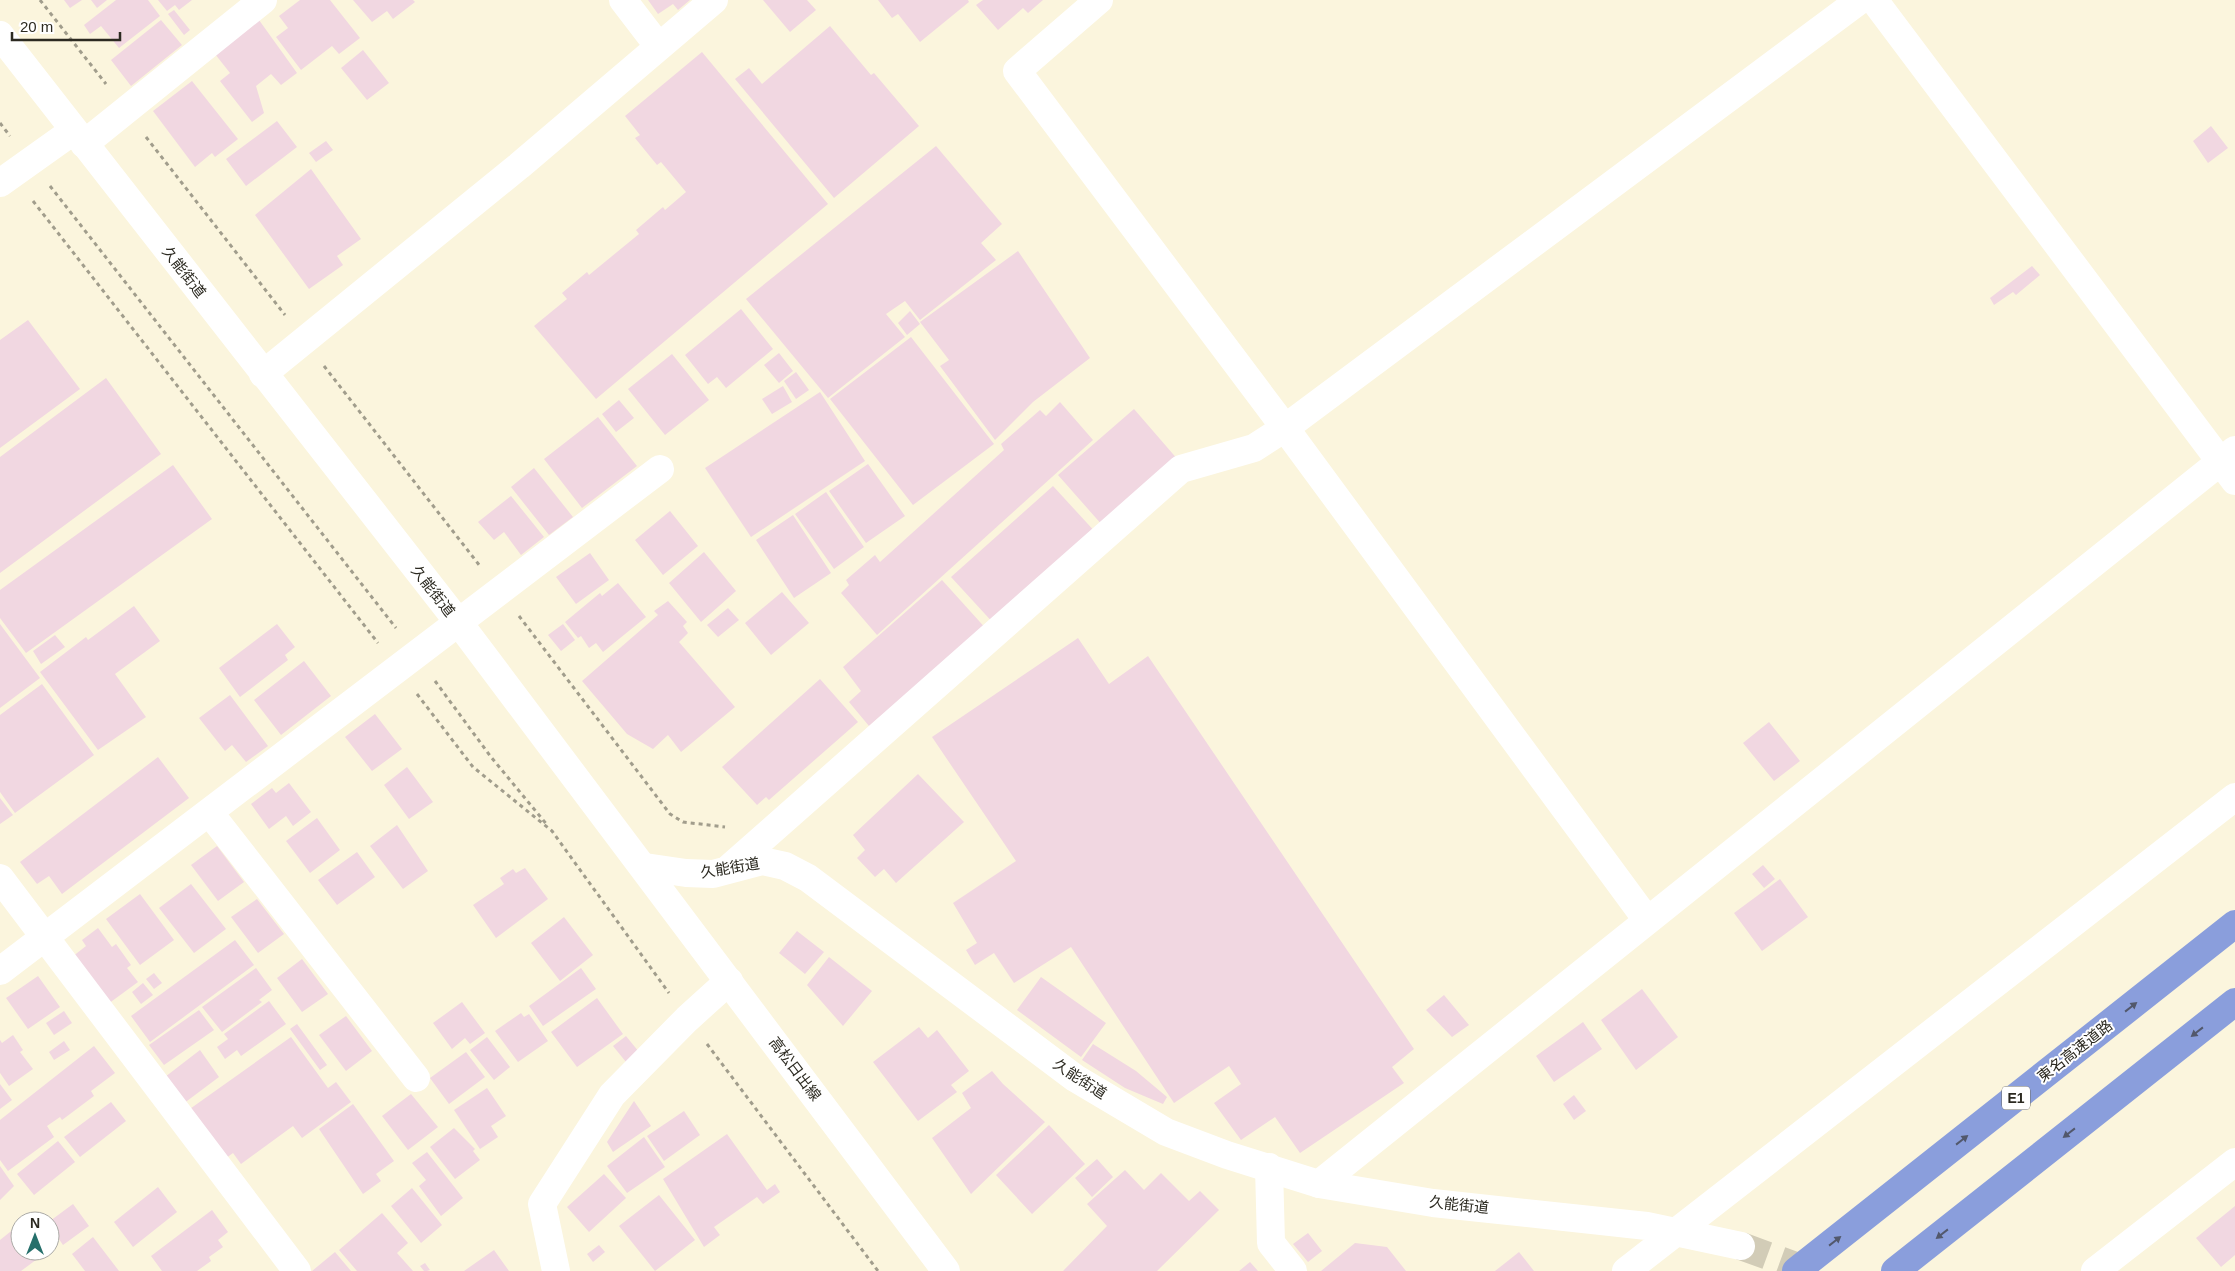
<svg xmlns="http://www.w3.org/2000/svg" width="2235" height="1271" viewBox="0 0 2235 1271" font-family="Helvetica,'Noto Sans JP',sans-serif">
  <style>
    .building { fill: #f1d7e1 }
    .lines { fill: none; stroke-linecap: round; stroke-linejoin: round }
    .minor-tunnel { stroke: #d2ccb7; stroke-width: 28; stroke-dasharray: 28 14; stroke-linecap: butt }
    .path { stroke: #a19d8c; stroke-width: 3; stroke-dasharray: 4 4; stroke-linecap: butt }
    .minor { stroke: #fff; stroke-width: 28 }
    .tertiary { stroke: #fff; stroke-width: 28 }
    .secondary { stroke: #fff; stroke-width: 28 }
    .motorway { stroke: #8a9edc; stroke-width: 28 }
    .oneway { fill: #52586c }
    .labels { text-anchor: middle; stroke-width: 4; stroke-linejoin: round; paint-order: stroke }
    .shield { fill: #fff; stroke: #6b6a64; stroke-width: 1 }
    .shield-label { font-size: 14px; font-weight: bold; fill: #2c2a21 }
    .street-label { font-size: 15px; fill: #2c2a21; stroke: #fff }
  </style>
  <rect width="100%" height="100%" fill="#fbf5dd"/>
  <path class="building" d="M64,0H82L70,8Z
    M91,0H107L97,8Z
    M116,0H148L160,16L119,48L101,26L90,34L84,25Z
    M158,0H192L179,10L175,5L167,11Z
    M300,0H330L360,38L339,54L332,46L301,70L276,37L288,28L279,16Z
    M353,0H413L415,2L393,19L387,11L372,22Z
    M648,0H690L678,10L673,4L658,14Z
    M763,0H807L816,10L790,32Z
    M878,0H968L969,2L920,42L898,14L892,18Z
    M983,0H1043L1028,13L1023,8L998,30L976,5Z
    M174,10L190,30L184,35L168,14Z
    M161,20L182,45L131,86L111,60Z
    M259,20L297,73L281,85L271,74L256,86L264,113L252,122L220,81L230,73L215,54Z
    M830,26L871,75L874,73L919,126L834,198L735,79L749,68L762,84Z
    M363,50L389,83L367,100L341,68Z
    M702,52L828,204L596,399L534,326L567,299L562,293L587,272L589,275L639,234L636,230L663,207L665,210L686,192L661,162L657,165L635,138L640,135L625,116Z
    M192,81L238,139L215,157L212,153L195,167L153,111Z
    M277,121L297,147L246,186L226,159Z
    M2211,126L2228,148L2208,163L2193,141Z
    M326,141L333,150L316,162L309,153Z
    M936,146L1002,224L981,243L996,260L920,320L905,301L886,314L905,337L828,398L746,299Z
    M311,169L361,239L337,256L343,265L309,289L255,215Z
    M1018,251L1090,358L1033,402L995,440L940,366L949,360L920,322Z
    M2032,266L2040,275L2016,295L2013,292L1994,305L1990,298Z
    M741,309L773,349L726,388L717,377L708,384L685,355Z
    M910,311L920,324L907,335L898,323Z
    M28,320L80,389L0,448V340Z
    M911,337L994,444L913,505L830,399Z
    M779,353L793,371L779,383L764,365Z
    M672,354L709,400L665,435L628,389Z
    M796,372L809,390L796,399L784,381Z
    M106,378L161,454L0,573V457Z
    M783,386L792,402L772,414L762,399Z
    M820,392L865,461L751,537L705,468Z
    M619,400L634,418L616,432L602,414Z
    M1060,402L1093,440L877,635L841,593L849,585L846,580L875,555L880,562L1004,450L1001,444L1040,410L1046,416Z
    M1134,409L1179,461L1103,526L1058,475Z
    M598,417L637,466L582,508L544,459Z
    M868,464L905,516L866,543L829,491Z
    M173,465L212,519L26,653L0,618V590Z
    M534,468L573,517L549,535L511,487Z
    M1053,486L1098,535L996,626L951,577Z
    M826,492L864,547L834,569L795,514Z
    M511,496L544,537L521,555L504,532L494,540L478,522Z
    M670,511L698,546L663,575L635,540Z
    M793,515L831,573L794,598L756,540Z
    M704,552L736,591L701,622L669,583Z
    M590,553L609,580L576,604L556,577Z
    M942,580L989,632L888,721L883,714L869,726L849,702L861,691L843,667Z
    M618,583L646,617L603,652L596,643L589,648L581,636L578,638L565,622L600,593L602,596Z
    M782,592L809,623L771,655L745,623Z
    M668,601L687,622L683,626L688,633L679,642L735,707L681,752L668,735L653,749L627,734L582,681L658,615L654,611Z
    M134,606L160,641L115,674L146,717L98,750L40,672L86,637L88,640Z
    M728,608L739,620L718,637L707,625Z
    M0,624L40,678L0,708Z
    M277,624L295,647L285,655L288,660L240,697L219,668Z
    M563,624L575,640L561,651L548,635Z
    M55,635L65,647L41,664L33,651Z
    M1078,638L1109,684L1148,656L1414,1049L1392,1067L1404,1083L1300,1153L1275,1117L1241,1140L1214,1103L1241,1084L1229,1066L1174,1103L1071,947L1014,983L994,953L975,965L966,950L977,943L953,903L1016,861L932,737Z
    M304,661L331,696L281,735L254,700Z
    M820,679L858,722L769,800L766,797L757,805L722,767Z
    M42,684L94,755L15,813L0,792V715Z
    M230,695L268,746L246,762L232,745L225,751L199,718Z
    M375,714L402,749L372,771L345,737Z
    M1769,722L1800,761L1774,781L1743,743Z
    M158,757L189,798L62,894L49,876L37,884L20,862Z
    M407,767L433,802L409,819L384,785Z
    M918,774L964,822L896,883L884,869L875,877L857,858L865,850L853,835Z
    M289,783L311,812L293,826L286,816L269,829L251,804L272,788L276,793Z
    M0,798L13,815L0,824Z
    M317,818L340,850L310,873L286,841Z
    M397,825L428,871L403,889L370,846Z
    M217,846L244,882L218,901L191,865Z
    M357,852L375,877L337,905L318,880Z
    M1763,865L1775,879L1764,888L1752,874Z
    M525,868L548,899L496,938L473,905L504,884L500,878L513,869L516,873Z
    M1780,879L1808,917L1762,951L1734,913Z
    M191,884L226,929L194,953L159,908Z
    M140,894L174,940L140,965L106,919Z
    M257,899L284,934L258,953L231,917Z
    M564,917L593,955L560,981L531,943Z
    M98,928L112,947L116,944L131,965L127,968L138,982L108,1004L72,957L86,946L82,940Z
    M797,931L824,952L805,974L779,953Z
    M235,940L254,965L150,1042L131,1016Z
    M829,957L872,991L843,1026L807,985Z
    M302,959L328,994L302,1012L277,978Z
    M256,968L272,990L259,1000L262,1002L222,1032L202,1007Z
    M581,968L596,989L543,1026L529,1006Z
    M154,973L162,983L154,989L146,979Z
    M38,976L60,1007L28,1029L6,998Z
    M1041,977L1106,1023L1081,1057L1017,1010Z
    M143,983L153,995L141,1004L132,992Z
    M1642,989L1678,1037L1636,1070L1601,1020Z
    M1444,995L1469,1025L1452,1037L1426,1010Z
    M597,998L623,1034L577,1067L551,1032Z
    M269,1001L286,1024L241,1056L237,1050L225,1059L217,1047L228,1039L224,1034Z
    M462,1002L485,1033L470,1044L465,1038L452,1049L433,1023Z
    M199,1010L214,1030L164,1065L149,1045Z
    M64,1011L72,1023L54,1035L46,1023Z
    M521,1013L524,1017L529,1014L548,1041L518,1062L495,1031Z
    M346,1016L372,1051L346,1071L319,1035Z
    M1583,1022L1602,1049L1554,1082L1536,1056Z
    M297,1024L327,1065L320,1070L290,1029Z
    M919,1027L928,1038L937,1030L969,1071L951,1085L957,1092L918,1121L873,1062Z
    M13,1035L23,1050L20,1052L33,1069L9,1086L0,1073V1040L2,1043Z
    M626,1036L639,1052L626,1062L613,1046Z
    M291,1037L328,1088L336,1082L351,1102L302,1138L293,1126L241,1164L233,1153L222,1161L187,1111Z
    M487,1037L510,1067L494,1080L470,1050Z
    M64,1041L70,1050L54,1060L49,1052Z
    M1093,1044L1136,1071L1167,1097L1163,1104L1125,1088L1082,1060Z
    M94,1046L115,1073L91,1091L94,1096L62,1120L60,1117L47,1126L54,1137L8,1171L0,1160V1120Z
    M200,1050L219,1077L183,1104L165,1077Z
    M466,1052L485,1077L449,1104L430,1078Z
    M992,1071L1003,1084L1045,1122L971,1194L932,1138L971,1108L962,1093Z
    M0,1084L12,1100L0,1109Z
    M487,1088L506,1116L491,1126L498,1137L480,1149L454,1110Z
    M411,1094L438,1127L408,1150L382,1116Z
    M1574,1095L1586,1111L1574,1120L1563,1104Z
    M634,1101L651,1126L613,1152L607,1142Z
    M111,1102L126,1121L80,1157L64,1137Z
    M353,1104L394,1161L376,1174L381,1181L363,1194L319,1129Z
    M684,1111L700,1135L664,1161L647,1136Z
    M1049,1125L1085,1164L1032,1214L996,1175Z
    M454,1128L475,1149L473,1151L480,1160L455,1179L430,1147Z
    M727,1134L767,1190L775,1184L780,1192L763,1204L757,1197L714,1227L720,1235L704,1247L663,1179Z
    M644,1137L665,1167L627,1193L607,1166Z
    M58,1141L75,1162L34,1195L17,1174Z
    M427,1152L463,1198L441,1216L419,1186L426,1180L412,1163Z
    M1097,1159L1113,1177L1092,1197L1075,1178Z
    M0,1166L14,1186L0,1200Z
    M1125,1170L1144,1190L1161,1173L1189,1201L1200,1191L1219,1210L1157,1271H1063L1107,1226L1087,1204Z
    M604,1174L626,1198L589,1232L567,1207Z
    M158,1187L177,1212L133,1247L114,1222Z
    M412,1188L442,1225L421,1243L391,1206Z
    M659,1195L695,1240L655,1271L619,1226Z
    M73,1204L89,1226L63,1245L50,1226V1221Z
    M2235,1206V1255L2221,1267L2196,1238Z
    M212,1210L228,1232L218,1240L223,1247L209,1257L211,1261L197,1271H162L151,1256Z
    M382,1213L408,1243L397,1253L413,1271H357L339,1250Z
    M20,1224V1251H48L21,1271H0V1240Z
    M1308,1233L1322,1251L1308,1262L1293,1244Z
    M93,1237L119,1271H85L72,1254Z
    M1355,1243L1387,1247L1406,1271H1321Z
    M599,1245L605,1252L593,1262L587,1254Z
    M494,1250L509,1271H464Z
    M335,1252L351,1271H312Z
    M1519,1252L1534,1271H1495L1509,1260Z
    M1250,1262L1258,1271H1239Z
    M425,1263L430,1270L427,1271H424L420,1266Z"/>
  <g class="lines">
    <path class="minor-tunnel" d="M1741,1246L1809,1271"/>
    <path class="path" d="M40,0L106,84
      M0,123L10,136
      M146,137L285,315
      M50,186L396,628
      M33,201L378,643
      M324,366L480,566
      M519,616L670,814L683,822L725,827
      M435,681L491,757L548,826
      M417,694L473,767L552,831L669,993
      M707,1044L878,1271"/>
    <path class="minor" d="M623,0L659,47
      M1099,0L1017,71L1285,428L1647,920
      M1874,0L2235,481
      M84,144L263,0
      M0,183L73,131
      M263,374L519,166L714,0
      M209,812L416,1078
      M645,867L686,873L713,874L762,861L785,866L808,878L1075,1078L1166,1132L1227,1155L1319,1184L1433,1203L1647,1226L1741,1246
      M727,870L1181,469L1254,448L1285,428L1860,0
      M0,878L297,1271
      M0,971L660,469
      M1269,1167L1271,1243L1293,1271
      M556,1271L542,1204L612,1095L687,1019L729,981
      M1626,1271L2235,797
      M2095,1271L2235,1162"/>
    <path class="tertiary" d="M1319,1184L2235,450"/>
    <path class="secondary" d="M0,35L459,623L946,1271"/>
    <path class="motorway" d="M1796,1271L2235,924
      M1895,1271L2235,1002"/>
  </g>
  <defs><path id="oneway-solid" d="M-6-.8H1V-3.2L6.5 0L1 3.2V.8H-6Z" transform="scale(1.25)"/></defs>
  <g class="oneway">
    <use href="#oneway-solid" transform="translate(2131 1007) rotate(-38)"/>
    <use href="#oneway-solid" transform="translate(2197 1032) rotate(142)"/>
    <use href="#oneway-solid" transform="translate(2069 1133) rotate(142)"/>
    <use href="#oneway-solid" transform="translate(1962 1140) rotate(-38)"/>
    <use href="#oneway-solid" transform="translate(1942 1234) rotate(142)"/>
    <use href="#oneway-solid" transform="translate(1835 1241) rotate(-38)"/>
  </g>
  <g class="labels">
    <rect class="shield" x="2002" y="1086.5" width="28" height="23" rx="4"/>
    <g class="shield-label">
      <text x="2016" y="1103">E1</text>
    </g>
    <g class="street-label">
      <text transform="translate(184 272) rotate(52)" y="5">久能街道</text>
      <text transform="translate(433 591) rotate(52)" y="5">久能街道</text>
      <text transform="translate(730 868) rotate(-9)" y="5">久能街道</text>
      <text transform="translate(2075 1051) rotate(-38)" y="5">東名高速道路</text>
      <text transform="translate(795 1069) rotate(53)" y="5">高松日出線</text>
      <text transform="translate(1080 1079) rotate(33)" y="5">久能街道</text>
      <text transform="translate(1459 1205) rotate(6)" y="5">久能街道</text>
    </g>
  </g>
  <g transform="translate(35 1236)"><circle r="24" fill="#ffffff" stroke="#abaaa6"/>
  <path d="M0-4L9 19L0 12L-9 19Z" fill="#256f6b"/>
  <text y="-8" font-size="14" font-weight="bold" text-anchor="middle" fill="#2c2a21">N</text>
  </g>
  <path d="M12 32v8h108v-8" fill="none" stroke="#2c2a21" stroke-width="2.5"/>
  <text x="20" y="32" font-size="15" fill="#2c2a21" stroke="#ffffff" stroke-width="4" paint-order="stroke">20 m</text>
</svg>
